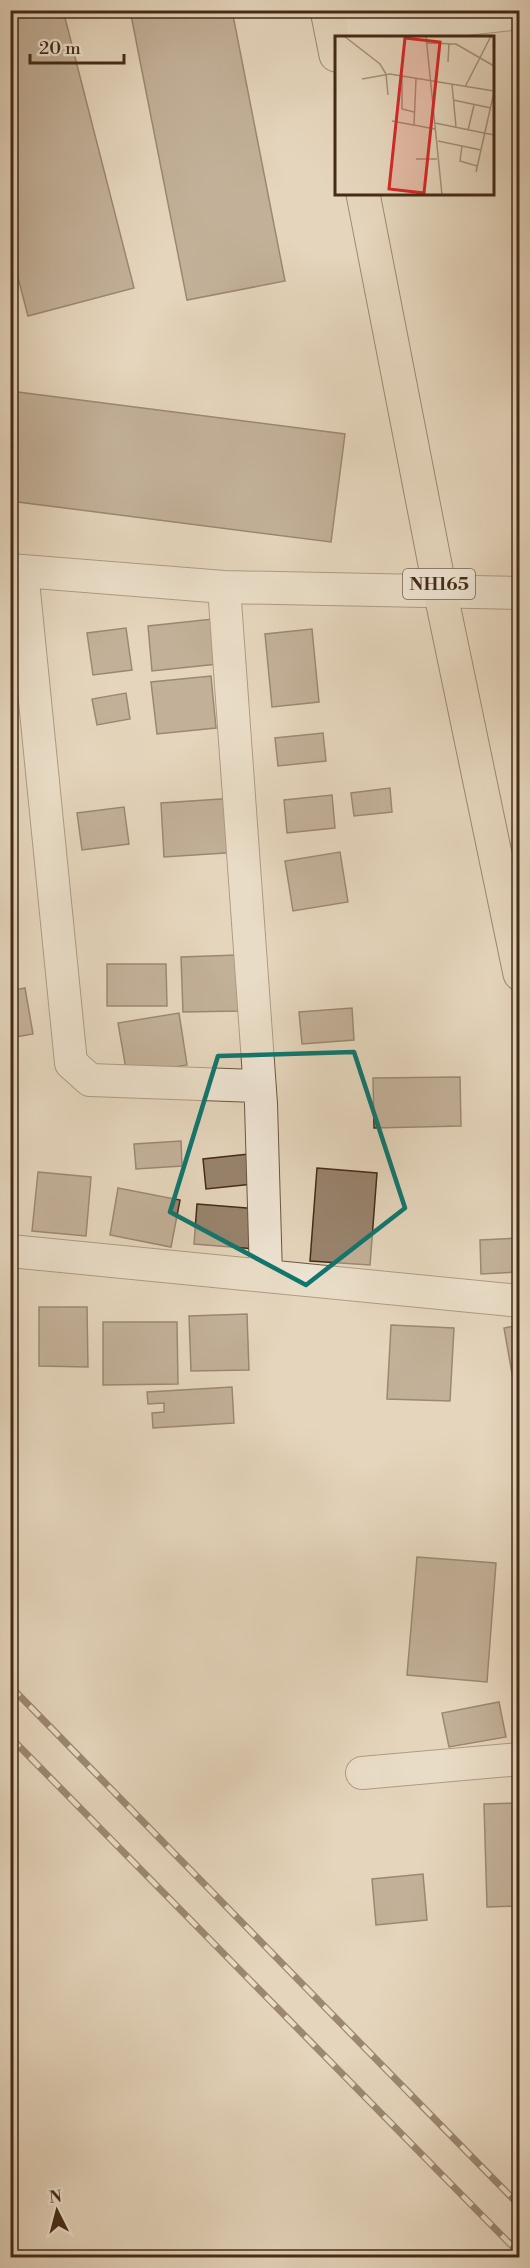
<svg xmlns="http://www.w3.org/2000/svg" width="530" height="2268" viewBox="0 0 530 2268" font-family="'Libre Bodoni',serif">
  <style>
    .building { fill: #98836d; stroke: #442b17; stroke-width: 1.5 }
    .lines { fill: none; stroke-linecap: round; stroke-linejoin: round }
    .street-casing { stroke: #6c5640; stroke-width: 34 }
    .highway-casing { stroke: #442b17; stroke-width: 35 }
    .street { stroke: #eee4d3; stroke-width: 32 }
    .highway { stroke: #e5d5bc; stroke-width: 33 }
    .rail-casing { stroke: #442b17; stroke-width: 7 }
    .rail { stroke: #eee4d3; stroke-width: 4.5; stroke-dasharray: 14; stroke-linecap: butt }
    .marked { fill: none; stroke: #0f766e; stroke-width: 4.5; stroke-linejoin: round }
    .labels { text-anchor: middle; stroke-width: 4.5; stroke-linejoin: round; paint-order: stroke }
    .shield { fill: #eee4d3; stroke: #77624f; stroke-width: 1.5 }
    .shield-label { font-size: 18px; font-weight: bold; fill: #442b17 }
    .inset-road { fill: none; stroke: #a5917a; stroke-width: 1.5 }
    .view { fill: #d62828; fill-opacity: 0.15; stroke: #d62828; stroke-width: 3 }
    .inset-edge { fill: none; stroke: #442b17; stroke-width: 3 }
  </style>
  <rect width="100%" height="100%" fill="#e5d5bc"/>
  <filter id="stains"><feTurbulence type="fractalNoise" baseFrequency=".00333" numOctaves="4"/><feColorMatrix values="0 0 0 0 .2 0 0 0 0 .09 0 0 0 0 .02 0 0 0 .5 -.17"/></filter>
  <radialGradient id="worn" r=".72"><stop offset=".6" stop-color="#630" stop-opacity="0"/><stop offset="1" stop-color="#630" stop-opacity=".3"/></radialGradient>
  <path class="building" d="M10,10H63L134,288L28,316L10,247Z
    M130,10H232L285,281L187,300Z
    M10,391L345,434L331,542L10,501Z
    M213,619L218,664L152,671L148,626Z
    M126,628L132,670L93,675L87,633Z
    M312,629L319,702L272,707L265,634Z
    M211,676L216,728L157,734L151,682Z
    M126,693L130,719L97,725L92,699Z
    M323,733L326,761L278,766L275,738Z
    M390,788L392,812L354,816L351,793Z
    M332,795L335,828L287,833L284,800Z
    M236,798L240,852L164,857L161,803Z
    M124,807L129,844L82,850L77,813Z
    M340,852L348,902L293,911L285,861Z
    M237,955L239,1011L183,1012L181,957Z
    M107,964H166L167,1006H107Z
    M25,988L33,1034L10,1038V991Z
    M352,1008L354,1040L302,1044L299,1012Z
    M179,1013L187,1065L127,1075L118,1023Z
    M460,1077L461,1126L374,1128L373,1078Z
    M181,1141L182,1166L136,1169L134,1144Z
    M259,1153L262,1183L206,1189L203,1159Z
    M317,1168L377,1173L370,1265L310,1261Z
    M38,1172L91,1177L86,1236L32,1231Z
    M118,1188L180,1200L171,1247L110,1235Z
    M197,1204L260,1209L257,1249L194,1244Z
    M520,1238V1272L481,1274L480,1240Z
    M39,1307H87L88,1367L39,1366Z
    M247,1314L249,1370L191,1371L189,1316Z
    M103,1322H177L178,1384L103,1385Z
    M391,1325L454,1328L450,1401L387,1399Z
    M520,1325V1413H519L504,1328Z
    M232,1387L234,1423L153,1428L152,1413L164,1412V1403L148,1404L147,1392Z
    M417,1557L496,1563L487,1682L407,1675Z
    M499,1702L506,1737L449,1747L442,1713Z
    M520,1803V1906L487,1907L484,1804Z
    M423,1874L427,1920L376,1925L372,1879Z"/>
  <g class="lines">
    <defs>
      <path id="street" d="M332,34L520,13
        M10,570L224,587L520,593
        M22,571L71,1063L90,1080L259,1086
        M224,587L261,1104L266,1275
        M10,1251L520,1301
        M362,1773L520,1759"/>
      <path id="highway" d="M327,10L336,55
        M363,194L440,590L520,974"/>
    </defs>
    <use href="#street" class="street-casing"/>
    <use href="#highway" class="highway-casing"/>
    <use href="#street" class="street"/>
    <use href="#highway" class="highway"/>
    <defs>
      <path id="rail" d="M10,1686L520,2206
        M10,1737L520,2254"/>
    </defs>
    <use href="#rail" class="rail-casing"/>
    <use href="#rail" class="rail"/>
  </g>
  <path d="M0 0H530V2268H0ZM354,1052L405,1208L306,1285L170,1212L218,1056Z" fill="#e5d5bc" fill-opacity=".55" fill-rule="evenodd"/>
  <path class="marked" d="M354,1052L405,1208L306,1285L170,1212L218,1056Z"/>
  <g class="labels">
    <rect class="shield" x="403" y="569" width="72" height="30" rx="4.5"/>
    <g class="shield-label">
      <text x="439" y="590">NH165</text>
    </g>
  </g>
  <g transform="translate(335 36)">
    <rect width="159" height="159" fill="#e5d5bc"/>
    <path class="inset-road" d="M9,0L45,28L51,38L53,59M91,0L107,159M92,7L121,8L159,30M113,26L114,7M67,40V73L79,76M27,43L55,38L159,55M117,48L121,91M130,51L156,0M118,64L156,72M57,85L100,93M100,87L159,99M79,89L81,43M133,94L139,69M103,105L146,114M127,110L125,125L142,130M81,123H102M141,136L159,56"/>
    <path class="view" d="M70,2L105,6L89,157L54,153Z"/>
    <rect width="159" height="159" class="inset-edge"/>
  </g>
  <rect width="530" height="2268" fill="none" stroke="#e5d5bc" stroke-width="36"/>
  <rect x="12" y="12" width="506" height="2244" fill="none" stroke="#442b17" stroke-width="3"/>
  <rect x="18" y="18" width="494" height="2232" fill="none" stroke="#442b17" stroke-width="1.5"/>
  <g transform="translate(57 2211) rotate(354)" stroke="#eee4d3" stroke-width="4.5" paint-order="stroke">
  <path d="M0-4.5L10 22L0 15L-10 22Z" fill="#442b17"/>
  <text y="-9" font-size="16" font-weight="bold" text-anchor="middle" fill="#442b17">N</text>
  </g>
  <path d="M30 54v9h94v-9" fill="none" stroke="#442b17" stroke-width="3"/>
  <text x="39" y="54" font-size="18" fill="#442b17" stroke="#eee4d3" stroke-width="4.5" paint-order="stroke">20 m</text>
  <rect width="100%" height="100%" filter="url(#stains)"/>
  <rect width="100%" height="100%" fill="url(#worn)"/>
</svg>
